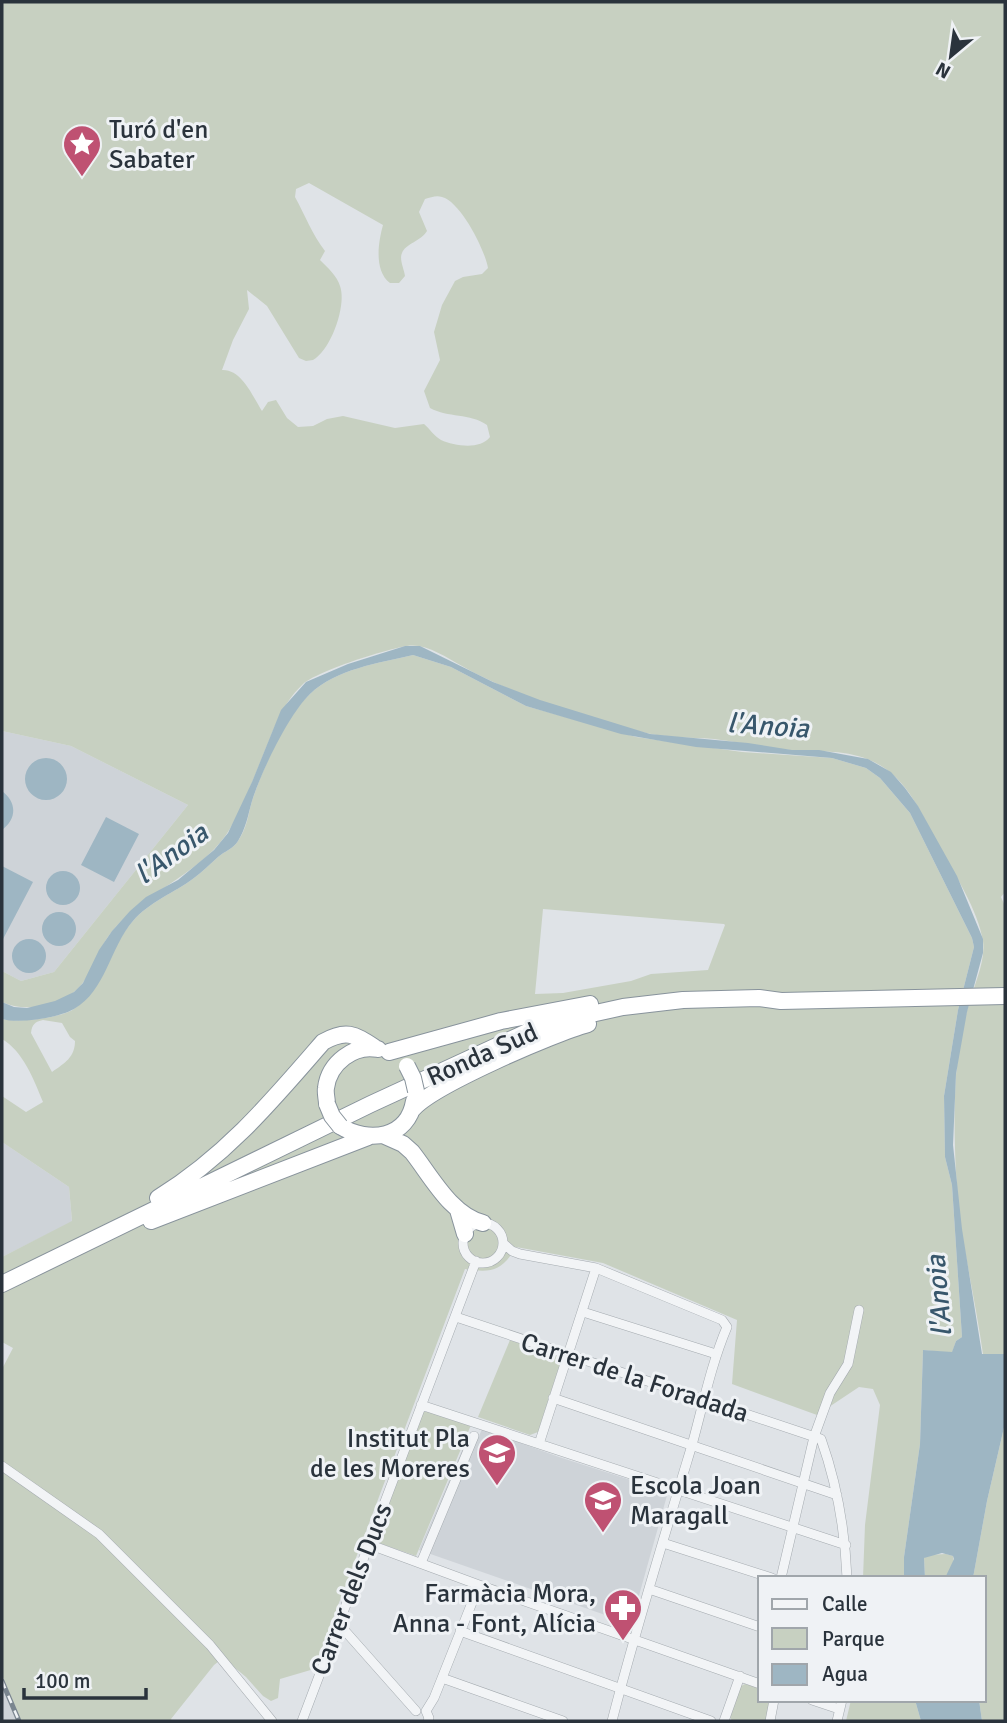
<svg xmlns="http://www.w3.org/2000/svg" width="1007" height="1723" viewBox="0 0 1007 1723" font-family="Signika,sans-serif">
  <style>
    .built { fill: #ced3d8 }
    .green { fill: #c7d0c1; fill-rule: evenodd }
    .water { fill: #9eb6c3 }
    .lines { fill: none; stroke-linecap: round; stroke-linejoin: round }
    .street-casing { stroke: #a5abb0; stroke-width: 10 }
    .highway-casing { stroke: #88939c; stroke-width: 18 }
    .street { stroke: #f2f4f6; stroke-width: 9 }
    .highway { stroke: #fff; stroke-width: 16 }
    .rail-casing { stroke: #7a858f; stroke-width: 5 }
    .rail { stroke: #eff2f5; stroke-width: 2.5; stroke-dasharray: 8; stroke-linecap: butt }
    .highway-bridge-casing { stroke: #88939c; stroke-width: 18; stroke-linecap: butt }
    .highway-bridge { stroke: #fff; stroke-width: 16 }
    .labels { text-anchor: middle; stroke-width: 6; stroke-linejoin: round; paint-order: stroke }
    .poi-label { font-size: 26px; fill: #2a333c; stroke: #eff2f5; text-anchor: start }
    .street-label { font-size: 26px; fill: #2a333c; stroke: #eff2f5 }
    .water-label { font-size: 28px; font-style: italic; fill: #38576c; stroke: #eff2f5 }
  </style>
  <rect width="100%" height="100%" fill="#dfe3e7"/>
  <path class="built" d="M2,731L71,746L188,805L54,972L21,981L2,971Z
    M2,1142L69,1187L72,1222L2,1257Z
    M482,1429L559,1457L668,1492L631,1624L419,1550L469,1434L479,1436Z
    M2,1675L21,1721H3Z"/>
  <path class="green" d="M2,2H1005V892L1001,897L1005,906V1354H983C977,1312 968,1270 961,1228C955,1180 953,1123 956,1075C958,1053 962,1029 968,1007C973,987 986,962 983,941C978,910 955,875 940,848C923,817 908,778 874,762C848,749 818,752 790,750C765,748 740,742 714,739C689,737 662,738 638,731C579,713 516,697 462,666C445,657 426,643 407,646C386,649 318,671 303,684C280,706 274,730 262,758C252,782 241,813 226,835C196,877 141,893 110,934C97,951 91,979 74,992C56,1007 23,1012 2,1002V971L21,981L54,972L188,805L71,746L2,731ZM309,183L383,225C378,243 374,271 390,283H399L405,276C404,269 399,259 402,253C405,244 421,241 427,231L419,212L425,199C431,197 437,195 442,197C461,202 485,250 488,268L482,274L463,277L455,281L442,305L434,332L440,360L424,391L430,408C448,418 470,413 487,425L490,437C480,450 455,446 441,440C434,436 430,429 424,424L395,428L343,416L327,419L313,426L298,427L287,418L276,400L268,402L262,411C253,397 242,369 222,370L233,340L249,309L247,290L267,306L299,358L306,361L313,360C331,350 347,305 340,286C337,276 328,268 320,260L325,251C312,234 305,215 295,197L296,189Z
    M413,655L451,667L526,706L636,737L742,752L832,758L866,768L880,778L910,813L972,938L974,947L958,1010L944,1096L945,1157L952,1185L962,1337L956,1341L952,1353L923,1350L920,1444L904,1557V1578H863L865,1525L880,1405L873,1389L859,1387L817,1415L732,1384L737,1320L603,1263L516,1247C502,1271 492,1273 465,1269L314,1669L280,1679L278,1698L271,1701L263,1696L246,1677L223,1658L214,1665L171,1719L172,1721H21L2,1675V1369L13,1348L2,1342V1257L72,1221L69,1187L2,1142V1096L26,1112L43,1102C34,1080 23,1051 2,1039V1019C18,1023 61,1018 74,1009C105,987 109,947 133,921C149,902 174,893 194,878C202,872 210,864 218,857C225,851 233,849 238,841C247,828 248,815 252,801C262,770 286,716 310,694C336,669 379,663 413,655ZM543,909L724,924L725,925L708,970L651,974L631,981L563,993L535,994ZM43,1020L62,1023L70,1037L75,1041C75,1057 65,1063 52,1072L31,1033C32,1024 35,1022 43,1020Z
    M510,1340L562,1358L538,1432L530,1435L478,1417Z
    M422,1412H430L471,1425L416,1556L376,1542L375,1537Z
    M1005,1423V1721H982L979,1700H984V1578H973L987,1501Z
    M946,1554L953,1556L954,1563L945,1578H925L924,1558L927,1555Z
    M745,1684L760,1688V1700H772L767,1721H732L730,1717L741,1686Z
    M851,1700H915L921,1721H846Z"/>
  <path class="water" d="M405,646H420L493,682L540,700L650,734L748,743L792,750H819L868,759L891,772L905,788L918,806L957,876L983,939V953L967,1012L956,1074L953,1145L962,1229L982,1354H1005V1423L987,1501L973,1578H945L954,1559L953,1556L942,1553L924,1558L925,1578H904V1557L920,1444L923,1350L952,1352L956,1341L962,1337L952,1185L945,1157L944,1096L958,1010L974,947L972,938L910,813L880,778L866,768L832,758L696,747L621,734L526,706L451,667L413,655C379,663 336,669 310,694C289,714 261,772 252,801C248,815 246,828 238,841C233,849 225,851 218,857C210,864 202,872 194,878C174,893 149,902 133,921C110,947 106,991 74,1009C58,1018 19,1024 2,1019V1002L14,1007L27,1008L55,1001L74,992L83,983L99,950L112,931L130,911L146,897L178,880L214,850L228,833L252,782L281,710L306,682L348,664Z
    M25 779a21 21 0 1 1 42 0a21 21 0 1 1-42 0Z
    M2,791C17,802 17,819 2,830Z
    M106,817L139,834L114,882L81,865Z
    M2,866L33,882L2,941Z
    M46 888a17 17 0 1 1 34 0a17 17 0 1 1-34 0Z
    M42 929a17 17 0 1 1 34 0a17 17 0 1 1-34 0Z
    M12 956a17 17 0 1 1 34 0a17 17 0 1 1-34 0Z
    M915,1700H979L982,1721H921Z"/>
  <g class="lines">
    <defs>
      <path id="street" d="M463 1243a20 20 0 1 1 40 0a20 20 0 1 1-40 0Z
        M503,1243L512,1251L520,1254L596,1268L722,1320L727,1327C711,1365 703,1405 692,1445C664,1537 636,1628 612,1721
        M583,1312L716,1354
        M456,1317L821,1439C837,1484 845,1530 847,1578
        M553,1398L837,1495
        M421,1405L846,1545
        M539,1444L596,1268
        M2,1466L99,1534L210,1645L272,1721
        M663,1543L772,1578
        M368,1544L479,1585L760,1684
        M421,1563L474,1436
        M781,1578L814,1437L830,1393L848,1364L859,1310
        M649,1589L760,1627
        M338,1623L416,1711
        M460,1631L711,1721
        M442,1678L563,1721
        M812,1700L839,1709
        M426,1711L434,1698L479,1585
        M426,1711L429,1718L428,1721
        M302,1721L476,1261
        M724,1721L740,1676
        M770,1721L774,1700
        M837,1721L842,1700"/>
      <path id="highway" d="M389,1052L501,1021L590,1004
        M327,1104C327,1099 325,1093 326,1088C329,1063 354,1044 378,1049
        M412,1110C431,1086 555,1033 588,1024
        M340,1126C369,1144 408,1138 414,1101
        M385,1136L403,1144L412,1152C431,1176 451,1215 483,1223
        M158,1198C226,1156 272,1101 323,1042C346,1029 354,1034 374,1047
        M458,1210L465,1234
        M151,1221L368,1137
        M2,1284L371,1104L525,1033L573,1018L623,1007L683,1000L759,998L781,1001L1005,996"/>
    </defs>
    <use href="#street" class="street-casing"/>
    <use href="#highway" class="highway-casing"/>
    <use href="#street" class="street"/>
    <use href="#highway" class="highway"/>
    <defs>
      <path id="rail" d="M2,1681L19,1721"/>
    </defs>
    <use href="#rail" class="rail-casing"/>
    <use href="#rail" class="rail"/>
    <defs>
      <path id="highway-bridge" d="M407,1066L413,1078L416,1091
        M327,1104L332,1116L340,1126"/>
    </defs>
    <use href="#highway-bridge" class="highway-bridge-casing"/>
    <use href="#highway-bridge" class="highway-bridge"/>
  </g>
  <defs>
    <symbol id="sight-pin" viewBox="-11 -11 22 30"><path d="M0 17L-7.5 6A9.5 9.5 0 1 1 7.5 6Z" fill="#bf5172" stroke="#eff2f5"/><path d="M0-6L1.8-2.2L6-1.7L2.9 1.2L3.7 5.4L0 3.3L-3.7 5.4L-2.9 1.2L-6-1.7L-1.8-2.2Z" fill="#fff"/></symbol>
    <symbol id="school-pin" viewBox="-11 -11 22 30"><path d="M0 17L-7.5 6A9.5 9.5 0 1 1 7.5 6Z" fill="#bf5172" stroke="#eff2f5"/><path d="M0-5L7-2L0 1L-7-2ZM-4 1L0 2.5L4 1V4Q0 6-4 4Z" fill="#fff"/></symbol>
    <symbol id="pharmacy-pin" viewBox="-11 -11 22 30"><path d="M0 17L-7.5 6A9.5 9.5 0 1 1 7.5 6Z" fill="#bf5172" stroke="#eff2f5"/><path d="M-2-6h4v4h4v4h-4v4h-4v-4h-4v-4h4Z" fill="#fff"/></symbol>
  </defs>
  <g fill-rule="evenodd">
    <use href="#sight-pin" x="60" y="122" width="44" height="60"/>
    <use href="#school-pin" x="475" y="1431" width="44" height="60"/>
    <use href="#school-pin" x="581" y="1478" width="44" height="60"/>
    <use href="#pharmacy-pin" x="601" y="1586" width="44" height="60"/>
  </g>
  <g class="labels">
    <g class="poi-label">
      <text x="109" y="138">Turó d'en<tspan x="109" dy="30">Sabater</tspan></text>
      <text x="470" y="1447" text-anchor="end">Institut Pla<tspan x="470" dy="30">de les Moreres</tspan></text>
      <text x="630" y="1494">Escola Joan<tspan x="630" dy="30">Maragall</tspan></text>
      <text x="596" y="1602" text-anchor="end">Farmàcia Mora,<tspan x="596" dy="30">Anna - Font, Alícia</tspan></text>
    </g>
    <g class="street-label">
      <text transform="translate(482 1054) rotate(-24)" y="9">Ronda Sud</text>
      <text transform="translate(635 1377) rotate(18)" y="9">Carrer de la Foradada</text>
      <text transform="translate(351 1589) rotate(-69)" y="9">Carrer dels Ducs</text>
    </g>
    <g class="water-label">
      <text transform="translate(768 725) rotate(4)" y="10">l'Anoia</text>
      <text transform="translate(171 853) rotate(-36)" y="10">l'Anoia</text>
      <text transform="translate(938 1296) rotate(-95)" y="10">l'Anoia</text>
    </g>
  </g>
  <rect width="1007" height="1723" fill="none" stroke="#2a333c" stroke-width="7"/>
  <rect x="758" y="1576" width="228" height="126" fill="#eff2f5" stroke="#a0a6ab" stroke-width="2"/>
  <rect x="772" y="1599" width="35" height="10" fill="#f2f4f6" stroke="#a0a6ab" stroke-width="2"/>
  <text x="822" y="1611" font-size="21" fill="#2a333c">Calle</text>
  <rect x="772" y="1628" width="35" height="21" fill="#c7d0c1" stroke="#a0a6ab" stroke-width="2"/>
  <text x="822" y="1646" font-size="21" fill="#2a333c">Parque</text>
  <rect x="772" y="1664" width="35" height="21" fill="#9eb6c3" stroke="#a0a6ab" stroke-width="2"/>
  <text x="822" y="1681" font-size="21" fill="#2a333c">Agua</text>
  <g transform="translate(951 56) rotate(209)" stroke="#eff2f5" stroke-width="5" paint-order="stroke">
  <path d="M0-5L12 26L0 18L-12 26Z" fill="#2a333c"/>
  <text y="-10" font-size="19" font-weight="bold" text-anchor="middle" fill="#2a333c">N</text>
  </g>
  <path d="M24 1688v10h122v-10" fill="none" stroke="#2a333c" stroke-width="3.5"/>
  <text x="35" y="1688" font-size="21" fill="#2a333c" stroke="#eff2f5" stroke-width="5" paint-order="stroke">100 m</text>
</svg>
